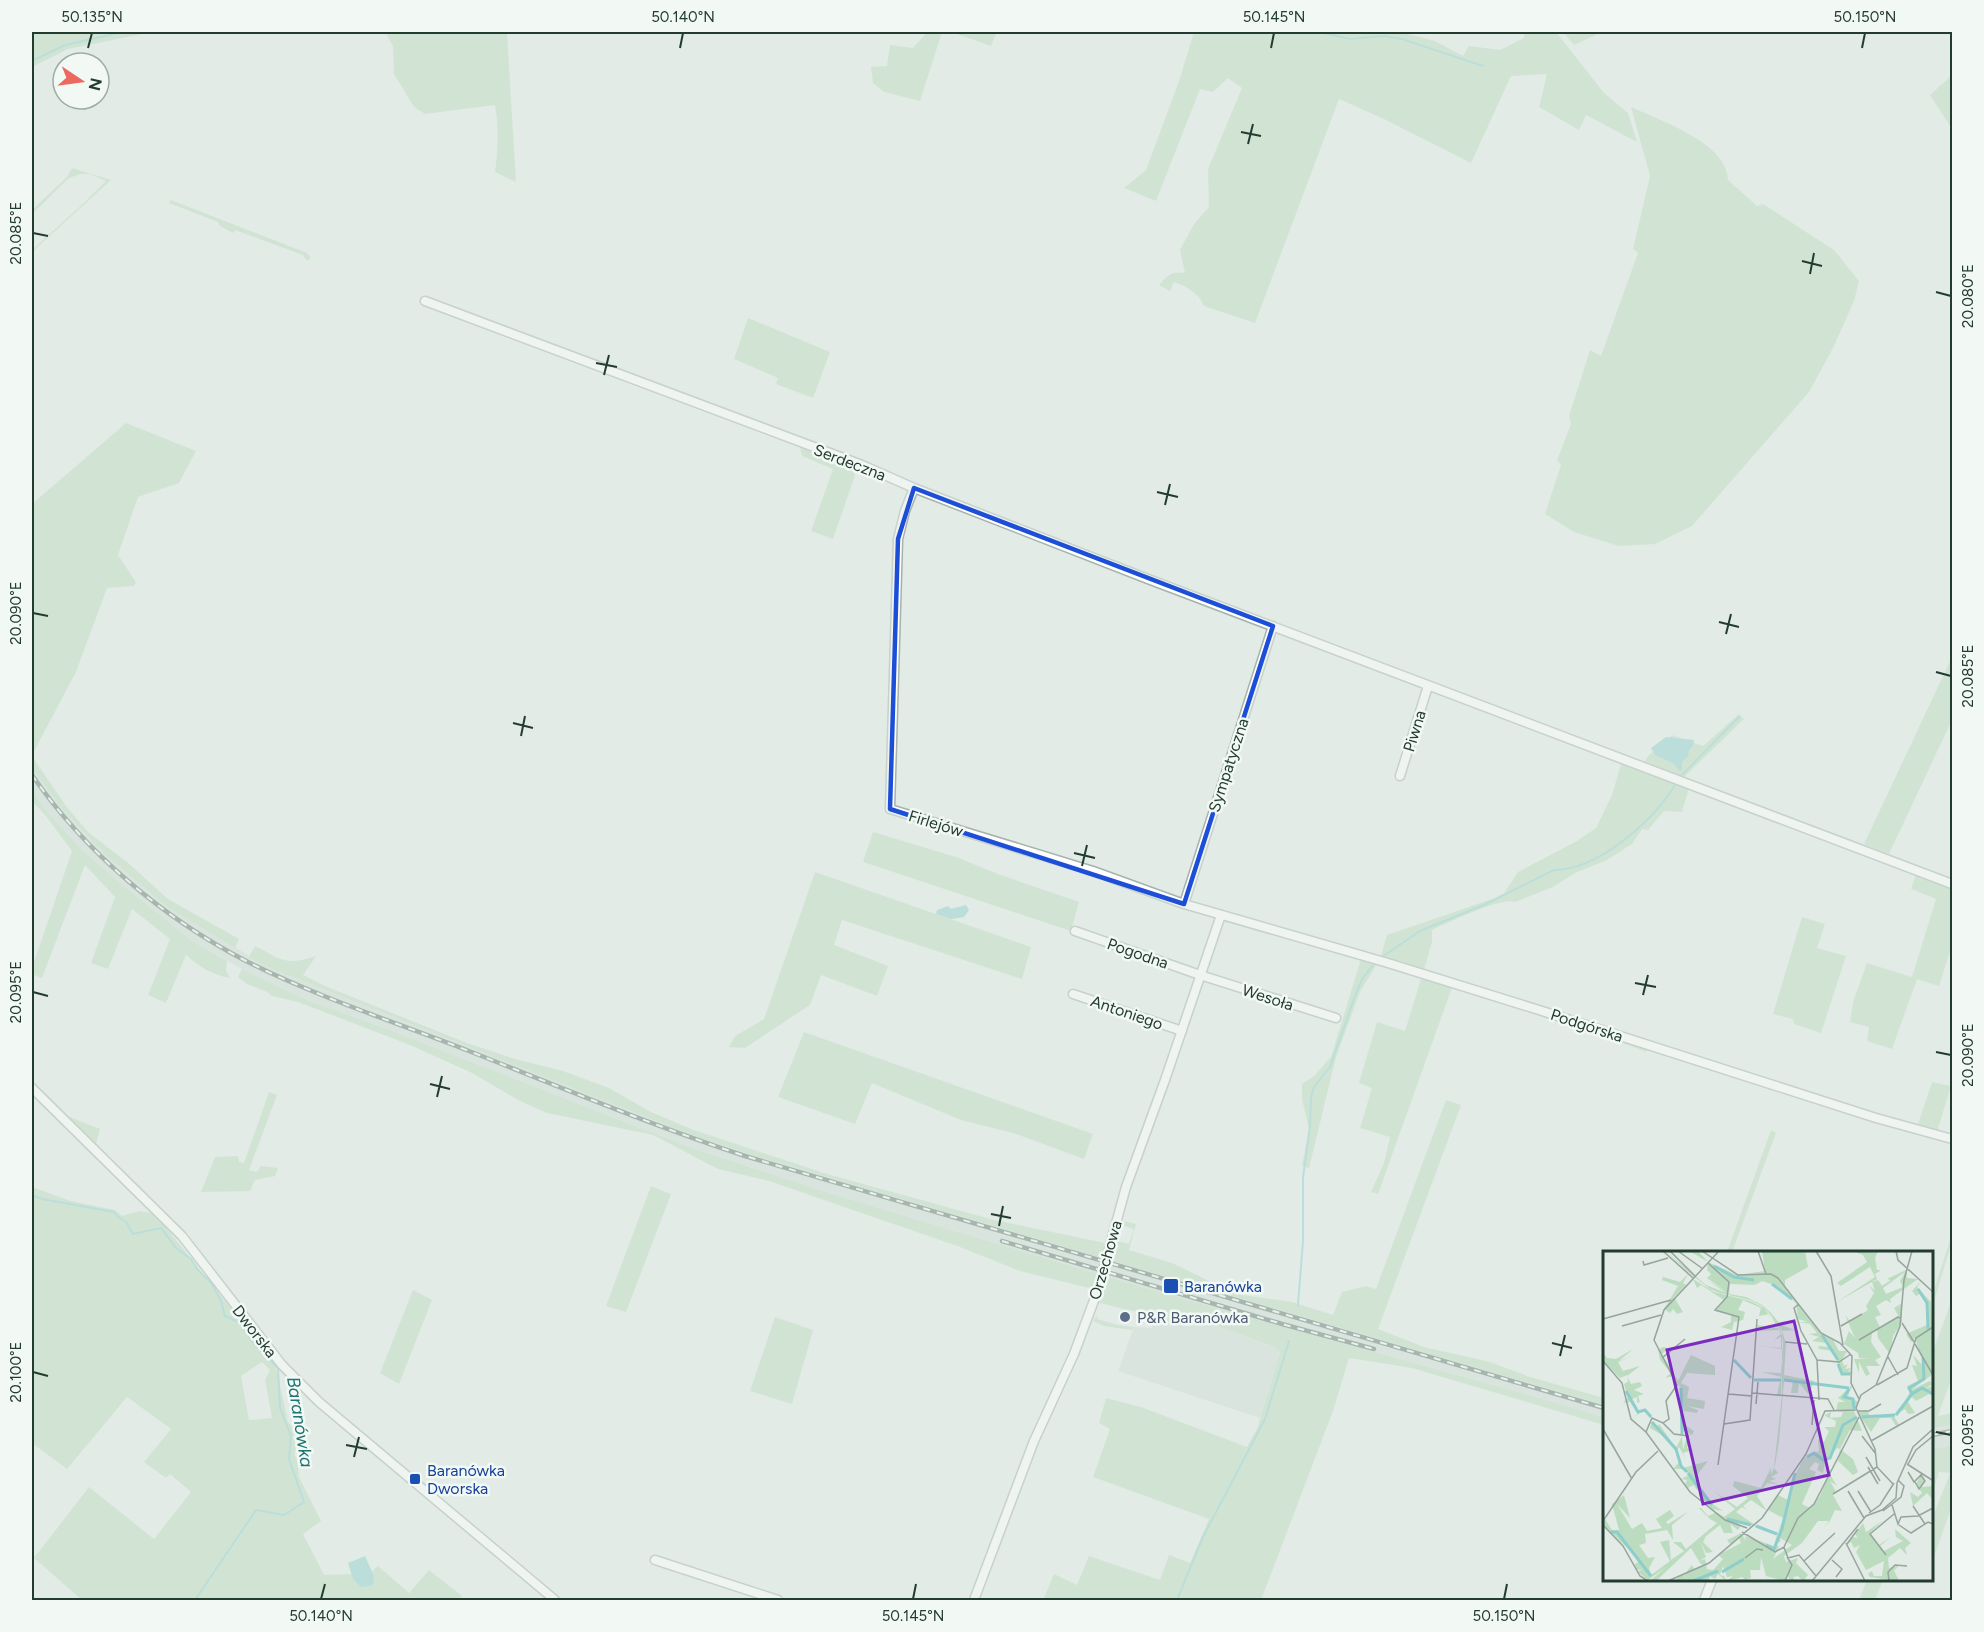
<svg xmlns="http://www.w3.org/2000/svg" width="1984" height="1632" viewBox="0 0 1984 1632" font-family="Figtree,sans-serif">
  <style>
    .built { fill: #d0dbd4 }
    .green { fill: #bcdcbf; fill-rule: evenodd }
    .water { fill: #8dcecc }
    .lines { fill: none; stroke-linecap: round; stroke-linejoin: round }
    .stream { stroke: #8dcecc; stroke-width: 2 }
    .minor-casing { stroke: #a5b3ac; stroke-width: 11 }
    .minor { stroke: #fff; stroke-width: 8 }
    .rail-casing { stroke: #5d776b; stroke-width: 4.5 }
    .rail { stroke: #f2f8f4; stroke-width: 2; stroke-dasharray: 7; stroke-linecap: butt }
    .minor-bridge-casing { stroke: #a5b3ac; stroke-width: 11; stroke-linecap: butt }
    .minor-bridge { stroke: #fff; stroke-width: 8 }
    .marked { fill: none; stroke: #1d4ed8; stroke-width: 4.5; stroke-linejoin: round }
    .ticks { fill: none; stroke: #233c30; stroke-width: 2 }
    .transit-dot { fill: #1a4fb4; stroke: #f2f8f4; stroke-width: 2 }
    .service-dot { fill: #5c6f8a; stroke: #f2f8f4; stroke-width: 2 }
    .labels { text-anchor: middle; stroke-width: 5; stroke-linejoin: round; paint-order: stroke }
    .street-label { font-size: 16px; fill: #233c30; stroke: #f2f8f4 }
    .transit-label { font-size: 16px; fill: #164399; stroke: #f2f8f4; text-anchor: start }
    .service-label { font-size: 16px; fill: #4e5e75; stroke: #f2f8f4; text-anchor: start }
    .water-label { font-size: 18px; font-style: italic; fill: #207473; stroke: #f2f8f4 }
    .inset-river { fill: none; stroke: #8dcecc; stroke-width: 3 }
    .inset-road { fill: none; stroke: #96a59d; stroke-width: 1.5 }
    .view { fill: #7b2cbf; fill-opacity: 0.15; stroke: #7b2cbf; stroke-width: 3 }
    .inset-edge { fill: none; stroke: #233c30; stroke-width: 3 }
    .neatline { fill: none; stroke: #233c30; stroke-width: 2 }
    .ticks-label { font-size: 15px; text-anchor: middle; fill: #233c30 }
  </style>
  <rect width="100%" height="100%" fill="#e2ebe6"/>
  <path class="built" d="M32,768L63,810L109,858L167,907L266,966L686,1133L755,1156L1102,1258L1098,1274L836,1195L692,1148L379,1026L307,1000L242,969L194,942L125,887L82,850L45,809L32,790Z
    M1112,1261L1604,1405V1417L1445,1371L1227,1313L1108,1277Z
    M1150,1308L1222,1328L1275,1347L1280,1352L1260,1418L1118,1371L1134,1327L1152,1328L1154,1314L1148,1313Z
    M1952,1425V1445L1932,1449V1430Z"/>
  <path class="green" d="M32,32H152L68,49L32,67Z
    M385,32H507L516,182L495,172C498,150 499,128 495,105L425,114L414,107L394,74L393,46Z
    M927,32H942L920,101L884,92L873,83L871,67L887,66L890,45L913,48Z
    M951,32H997L991,46Z
    M1194,32H1400L1435,41L1463,56L1469,46L1500,50L1524,38V32H1556L1604,93L1628,113L1637,142L1586,115L1579,130L1539,107L1547,74L1511,76L1471,163L1384,119L1339,99L1255,323L1204,306C1199,293 1186,286 1174,282L1170,291L1159,285C1169,274 1171,271 1185,273L1180,250L1194,224L1209,207L1208,169L1242,88L1228,78L1213,92L1200,89L1156,201L1124,188L1146,170L1179,81Z
    M1563,32H1602L1574,45Z
    M1952,75V129L1930,95Z
    M1631,107C1659,120 1728,143 1728,180L1757,206L1763,204L1834,250L1859,281L1854,301L1833,348L1809,392L1692,526L1655,544L1619,546L1574,532L1545,514L1561,465L1557,460L1571,424L1569,416L1590,350L1601,356L1638,253L1633,249L1650,176Z
    M72,168L111,180L32,252V250L85,202L106,181L90,174H81L69,178L32,214V210L67,177Z
    M171,200L307,253L311,258L307,261L303,255L235,230L233,233L220,226L218,222L169,203Z
    M748,318L830,352L813,398L776,384L778,378L734,359Z
    M126,423L196,451L179,483L138,497L118,555L136,582L134,586L107,588L76,672L32,755V504Z
    M800,446L855,467V475L833,539L811,531L833,469L802,456Z
    M1952,657V720L1889,854L1864,844Z
    M1739,714L1744,719L1684,777L1644,763L1648,756L1672,735L1703,746Z
    M32,756L66,806L88,832L127,862L168,899L239,939L235,948L167,907L109,858L63,810L36,774L32,768Z
    M1622,761L1689,788L1682,812L1664,811L1648,830L1642,829L1632,844L1607,860L1575,873L1553,887L1515,902C1501,897 1448,923 1432,930V942L1424,970L1381,956L1387,935L1495,898L1504,893L1518,872L1577,841L1596,828L1612,795Z
    M32,790L45,809L82,850L125,887L194,942L227,961L226,970L230,978C213,975 199,967 186,955L166,1003L148,995L170,939L132,909L108,969L91,963L115,897L85,865L42,978L32,974V968L72,851L46,816L32,801Z
    M873,832L956,857L998,874L1079,902L1071,931L863,862Z
    M815,872L1031,947L1022,979L842,920L834,945L888,966L877,996L821,975L810,1005L745,1048L729,1047L735,1036L764,1019Z
    M1916,874L1952,887V945L1939,986L1917,979L1892,1049L1867,1041L1869,1027L1850,1022L1853,1002L1867,963L1912,977L1936,899L1911,889Z
    M1802,917L1825,924L1817,948L1846,956L1821,1033L1794,1024L1793,1019L1773,1014Z
    M255,946C283,960 285,966 316,956L303,975L325,986L467,1043L515,1059L563,1071L609,1088L649,1111L691,1129L827,1174L994,1220L1105,1243L1102,1258L755,1156L686,1133L265,966L249,957Z
    M1361,959L1377,964L1360,992L1336,1057L1309,1168L1302,1166L1309,1129L1302,1099V1084L1314,1076L1331,1057Z
    M242,969L307,1000L379,1026L692,1148L836,1195L1098,1274L1093,1289L1020,1271L960,1247L769,1181L718,1169L653,1135L547,1113L520,1101L472,1073L410,1045L298,1002L272,996L267,992L247,984L238,977Z
    M1422,976L1453,985L1378,1194L1371,1192L1384,1163L1390,1137L1360,1128L1372,1088L1359,1083L1377,1022L1405,1031Z
    M1499,1000L1679,1057L1678,1060L1648,1048L1646,1052C1598,1032 1546,1022 1499,1000Z
    M804,1032L1093,1134L1084,1159L1013,1133L961,1120L872,1083L855,1124L778,1097Z
    M1932,1082L1951,1086L1937,1132L1917,1127Z
    M269,1092L277,1095L249,1170L257,1172L261,1166L278,1168L275,1176L255,1180L250,1191L201,1192L215,1157L238,1156L239,1162L244,1163Z
    M1446,1100L1461,1105L1378,1329L1424,1347L1490,1362L1527,1376L1604,1398V1405L1112,1261L1116,1247L1114,1240L1129,1244L1134,1229L1118,1224L1119,1220L1136,1224L1129,1250L1172,1263L1236,1294L1292,1302L1333,1315L1342,1292L1366,1286L1376,1289Z
    M70,1117L100,1129L96,1144L69,1119Z
    M1771,1130L1776,1133L1732,1252H1727Z
    M651,1186L671,1194L626,1312L606,1306Z
    M32,1187L71,1201L115,1210L122,1216L139,1211L155,1214L275,1363L288,1422L296,1432L292,1437L299,1447L294,1453L297,1461L299,1477L321,1521L303,1534L324,1575L352,1574L353,1579L374,1576L372,1571L378,1566L409,1593L429,1570L462,1596L459,1600H82L34,1558L89,1487L154,1539L191,1492L170,1474L166,1478L144,1462L171,1429L127,1397L67,1469L32,1443ZM262,1362L270,1370L265,1380L272,1418L249,1420L241,1376Z
    M1952,1234V1242L1932,1308V1296Z
    M1108,1277C1273,1326 1440,1368 1604,1417V1425L1412,1368L1349,1358L1333,1411L1261,1600H1043L1054,1574L1077,1585L1089,1556L1160,1580L1169,1555L1190,1563L1209,1519L1093,1477L1110,1429L1099,1423L1106,1398L1141,1407L1247,1447L1257,1429L1280,1352L1275,1347L1222,1328L1150,1308L1148,1313L1123,1309L1101,1303L1099,1305Z
    M413,1290L432,1300L399,1384L380,1373Z
    M1952,1299V1377L1938,1416L1952,1413V1425L1932,1429V1354Z
    M1097,1315V1319L1118,1325L1134,1327L1132,1330L1104,1326L1093,1321Z
    M775,1317L813,1330L792,1404L750,1391Z
    M1952,1445V1506L1932,1562V1519L1950,1473L1939,1472L1932,1493V1449Z
    M1867,1580H1883L1875,1600H1859Z"/>
  <path class="water" d="M1666,737L1694,740L1693,746L1689,750L1688,757L1682,762V770L1680,771L1673,763L1655,755L1651,748Z
    M966,905L969,910L964,917L951,919L936,914L937,910L948,906L951,909Z
    M365,1556L374,1576L373,1585L361,1587L353,1579L348,1563Z"/>
  <g class="lines">
    <path class="stream" d="M1319,32L1350,39L1384,36L1402,39L1483,66
      M32,61L65,45L123,32
      M1680,777L1739,717
      M1382,957L1420,931L1486,904L1554,870C1598,870 1653,821 1675,785
      M32,1195L42,1199L114,1212L118,1217L126,1222L133,1234L161,1228L176,1248L191,1259L197,1269L212,1284L221,1301L225,1316L240,1323L253,1343L278,1368L280,1408L291,1436L289,1459L304,1502L284,1515L256,1510L195,1600
      M1298,1305L1303,1241V1178L1310,1126L1311,1097L1314,1087L1330,1067L1356,993L1363,978L1373,965
      M1177,1600L1203,1537L1265,1419L1289,1341"/>
    <defs>
      <path id="minor" d="M425,301L862,465L914,488L1148,579L1952,884
        M914,488L905,511L898,539L890,809L1093,871L1184,904L1388,963L1539,1010L1876,1118L1952,1139
        M1400,776L1428,686
        M1184,904L1273,626
        M1075,931L1200,975L1336,1018
        M1073,994L1182,1031
        M32,1088L182,1236L282,1365L319,1402L555,1600
        M1110,1245L1126,1187L1165,1080L1221,915
        M655,1560L778,1600
        M974,1600L1034,1441L1074,1354L1099,1287
        M1704,1600L1712,1580"/>
    </defs>
    <use href="#minor" class="minor-casing"/>
    <use href="#minor" class="minor"/>
    <defs>
      <path id="rail" d="M32,775C85,852 163,918 246,961C317,997 395,1022 469,1051C560,1087 651,1125 745,1156L1604,1408
        M1002,1241L1282,1324L1374,1349
        M1932,1435L1952,1431"/>
    </defs>
    <use href="#rail" class="rail-casing"/>
    <use href="#rail" class="rail"/>
    <defs>
      <path id="minor-bridge" d="M1099,1287L1110,1245"/>
    </defs>
    <use href="#minor-bridge" class="minor-bridge-casing"/>
    <use href="#minor-bridge" class="minor-bridge"/>
  </g>
  <path d="M0 0H1984V1632H0ZM914,488L1273,626L1184,904L890,809L898,539Z" fill="#e2ebe6" fill-opacity=".55" fill-rule="evenodd"/>
  <path class="marked" d="M914,488L1273,626L1184,904L890,809L898,539Z"/>
  <path class="ticks" d="M88,48L92,33M680,48L683,33M1271,48L1274,33M1862,48L1865,33M1241,132L1261,136M1248,144L1253,124M33,233L48,236M1802,261L1822,266M1810,274L1814,253M1936,292L1951,296M596,363L617,367M604,375L609,355M1157,492L1178,497M1165,505L1170,484M33,613L48,616M1719,622L1739,627M1726,634L1731,614M1936,672L1951,676M513,723L533,728M521,736L525,716M1074,853L1095,858M1082,866L1087,845M1635,983L1656,987M33,992L48,996M1643,995L1648,975M1936,1052L1951,1055M430,1084L450,1089M437,1097L442,1076M991,1214L1011,1218M999,1226L1003,1206M1552,1343L1572,1348M1560,1356L1565,1335M33,1372L48,1376M1936,1432L1951,1435M346,1445L367,1449M354,1457L359,1437M321,1599L325,1584M913,1599L916,1584M1504,1599L1507,1584"/>
  <g class="transit-dot">
    <rect x="1163" y="1278" width="16" height="16" rx="3"/>
    <rect x="409" y="1473" width="12" height="12" rx="3"/>
  </g>
  <circle class="service-dot" cx="1125" cy="1317" r="6"/>
  <g class="labels">
    <g class="street-label">
      <text transform="translate(850 462) rotate(21)" y="6">Serdeczna</text>
      <text transform="translate(1414 731) rotate(-73)" y="6">Piwna</text>
      <text transform="translate(1228 765) rotate(-72)" y="6">Sympatyczna</text>
      <text transform="translate(936 823) rotate(17)" y="6">Firlejów</text>
      <text transform="translate(1138 953) rotate(19)" y="6">Pogodna</text>
      <text transform="translate(1268 997) rotate(18)" y="6">Wesoła</text>
      <text transform="translate(1127 1012) rotate(19)" y="6">Antoniego</text>
      <text transform="translate(1587 1025) rotate(18)" y="6">Podgórska</text>
      <text transform="translate(1105 1260) rotate(-74)" y="6">Orzechowa</text>
      <text transform="translate(255 1331) rotate(52)" y="6">Dworska</text>
    </g>
    <g class="transit-label">
      <text x="1184" y="1292">Baranówka</text>
      <text x="427" y="1476">Baranówka<tspan x="427" dy="18">Dworska</tspan></text>
    </g>
    <g class="service-label">
      <text x="1137" y="1323">P&amp;R Baranówka</text>
    </g>
    <g class="water-label">
      <text transform="translate(300 1422) rotate(81)" y="6">Baranówka</text>
    </g>
  </g>
  <g transform="translate(1603 1251)">
    <rect width="330" height="330" fill="#e2ebe6"/>
    <path d="M95,0L105,11L134,24L162,20L159,0H202L205,16L182,29V35L216,80L230,89L236,100H244L239,109L241,115L245,113L242,118L249,117L245,120L248,121L249,135L245,145L255,151L258,145L251,160L259,180L247,179L237,198L250,208L255,221L250,224L235,210L237,198L234,197L222,211L220,222L214,219L216,213L212,211L206,218L213,221L199,253L207,257L217,245L226,222L234,235L227,230L233,241L230,244L239,260L232,259L227,270L221,276L226,270H215L199,292L181,305L183,311L195,307L193,312L205,324L200,330L195,325L190,326L192,330H187L185,324L182,330L163,325L158,306L157,319H147L148,327L141,329L140,326L124,330L130,325L124,326L120,315L117,324L121,325L123,330L115,323L112,328L107,325L106,330H72L79,323L85,328L81,324L89,314L91,318L101,315L97,312L88,297L53,330H47L63,316L45,329L35,321L39,318L34,319L31,314L35,311L30,302L0,274L2,268L9,279H16L9,253L21,244L27,267L14,253L29,278L39,272L44,280L59,277L53,268L67,259L71,265L63,271L65,273L86,260L69,274L70,289L64,279L42,283L43,292L36,294L45,307L52,306L46,317L48,324L67,310L57,291L66,289L68,309L81,300L70,291H78L83,298L114,272L107,268L96,257L92,258L95,257H98L105,265L112,262L96,244L97,240L93,238L91,234L85,237L82,233L84,229L78,228L86,224L82,218H70L77,210L75,203L59,184L47,177L49,170L53,176L56,173L73,197L79,185L80,199L83,188H87L84,197L89,199L80,202L84,210L76,196L74,199L80,217L105,210L94,224V237L100,241L105,250L120,260L109,258L121,266L132,258L112,241L134,256L145,247L130,235L131,230L158,237L168,217V223L171,217L175,222L168,226L173,228L166,230L175,233L164,232L154,245L164,260L148,249L140,255L144,259L139,256L133,261L155,276L127,268L138,274L135,279L127,273L130,282H121L117,274L103,285L100,291L110,301L103,302L97,290L103,306L96,310L102,308L104,318L110,319L120,308L115,304L138,292L136,287L127,293L124,289L138,282L143,290L142,285L171,295L174,284L168,281L175,282L180,267L165,259L175,244L185,249L190,236L187,233L201,207L216,200L215,188L221,191L226,180L221,176H232L233,170L222,165V164L228,161L227,167L238,166L240,161L233,160L235,151H242L235,147L248,135V124L239,123L230,100L216,98L215,95L226,96L224,92L209,90L216,86L206,83L214,82L207,73L196,71H205L195,68L193,52L174,35L159,30L152,34L127,33L126,43L143,46L159,54L168,62L178,74L192,79L179,80L183,93L181,124L212,130L205,143L196,132L195,142H188L190,130H181L176,190L172,214L171,217L179,144V80L159,55L147,49L117,42L107,38L85,21L64,1L103,34L123,42L103,28L124,41L104,27L108,23L104,19L105,11L88,1ZM175,286L189,294L170,308L176,296L173,293L178,290ZM250,0H275L272,7L274,19H278L272,23L274,28L234,51L272,26L267,16L238,35L234,32L264,11L260,4ZM303,19L304,27L315,28L287,48L288,52L283,49L273,55L278,64L272,66L277,76L296,66L291,57L299,52V71L290,85L287,103L275,87L274,79L269,81L268,91L278,106L272,109L277,115H263L267,123L263,125L256,111V122L251,108H267L256,107L255,102L241,93L246,80L252,87L242,64L247,70L265,59L263,55L271,42L266,34L272,40L269,31L275,29L279,35L288,29L284,28ZM302,21L297,30L300,36L283,43L280,37ZM85,23L80,32L83,34L71,46L80,61L74,63L70,58L67,62L61,58L75,35L59,29L60,26L77,31ZM90,28L111,41L147,50L159,56L164,60L167,63L169,66L177,79L179,85L180,91L178,144H174L178,126L159,121L178,122L180,98L156,95L178,97V86L171,89L178,83L176,79L153,80L154,74L175,77L166,63L156,65L158,57L140,49L135,59L142,61L140,69L131,71L129,79L118,76L128,71V64L112,59L121,49L98,34L94,37ZM318,30L314,36L328,51L330,123L308,139L327,130L329,133L322,138L330,135V145L326,143L313,150L308,145L305,151L312,162L305,163L302,158L291,165L296,174L293,175L288,167H277L268,181L254,161L264,159L268,167L296,162L307,141L304,135L315,130L309,114L314,115L310,104L322,117L312,87L308,91L303,83L326,73L324,52L318,42L313,45L309,40ZM60,96L65,97L59,103L75,130L88,104L112,115V124L84,122L78,132L86,136L84,147L102,150L101,158L84,155L95,159L94,162L81,160L82,174L91,180L89,184L81,180L78,185L82,170L78,138L70,125L62,127L68,122L57,109L55,99ZM30,98L16,110L30,105L15,111L20,120L37,115L24,125L28,133L37,131L39,135L31,139L41,143L35,145L37,151L34,152V146L27,149L36,163L28,168L35,163L27,151L20,152L25,146L21,133L25,131L24,124L17,127L0,110V102L4,107L13,108ZM318,224L321,230L319,236L330,235V249L324,242L310,255L307,241L315,246L301,226L315,246L319,242L313,233ZM279,270L267,282L276,294L288,286L277,295L281,300L300,290L293,286L292,278L308,292L302,297L304,304L297,297L285,307L286,317L297,314L291,319L296,330L267,326L265,323L269,320L271,325H279L281,310L263,319L253,301L257,294L251,297L248,291L245,292L250,286L255,287L252,283L260,272L263,281Z" fill="#bcdcbf" fill-rule="evenodd"/>
    <path class="inset-river" d="M111,15L131,26L151,29M169,33L189,48M315,38L324,52L325,78M219,84L235,109M131,109L148,127M235,113L239,123H247M151,129H178M181,129L246,137M78,137L79,183M246,138L241,146L250,148L251,158M23,140L35,161L42,159L48,166M309,143L306,137L321,128L320,107M293,164L309,143L319,137L330,143M259,166L292,164M49,171L73,198L78,215L84,221M204,206L211,202L220,209L227,207L240,174L254,166M85,222L109,254M124,268L148,274M153,275L174,283M8,281H14L48,325M163,294L171,298L179,278L192,222M119,321L141,308M90,330L115,320"/>
    <path class="inset-road" d="M60,0L90,27M67,0L92,25M75,0L100,18M99,0L135,24L168,23L175,27L218,82L237,92L249,105L248,132L256,148M155,0L163,23M213,0L228,25L240,94M293,0L295,9L330,41M40,10L41,14L65,7M105,12L126,31L124,46L112,59L136,66L115,214M196,53L191,57L198,80L214,109L216,149M0,68L68,49M299,72L311,91M19,75L58,64M238,75L259,63M256,89L295,66L298,68M182,91L204,93M312,93L330,124M285,106L295,124M59,107L82,88M214,109L236,111L248,103M0,110L19,132L28,168L43,181L87,241L122,269L144,277M274,134L304,117L313,87L330,76M149,142L225,148L231,159M125,143L149,145M153,153L155,131M254,160H266L278,153M60,172L71,183L86,185M121,173L147,169L154,68M209,174L211,149M0,178L29,228M43,181L49,167L60,172L66,168L63,150L74,134L51,89L61,59L116,0M259,185L273,203M268,190L330,155M263,206L277,230M304,213L329,229M305,213L313,199L330,185M265,216L275,233M305,221L311,231L318,224L322,230L316,238L312,231M294,232L310,196L330,178M290,233L274,216L272,198L253,157L258,144L273,134L297,75L301,29L309,0M245,240L261,267M255,240L268,261M230,243L274,216M289,254L295,273L298,266L315,265L330,257M310,255L322,273M280,260L298,246L301,235L295,229M266,262L277,254L291,232M0,270L33,221L55,200M0,274L20,295L37,325L45,330M296,274L308,282L325,271L330,273M139,281L172,301L181,296L185,307L196,304L213,325M243,292L262,330M244,293L255,278M181,296L195,267L211,253L256,166M283,304L267,283L291,263M142,307L154,298L160,299M229,309L239,318L233,326M201,310L232,282M65,330L106,312L159,267L203,203L222,160L253,159M182,330L189,314L184,306M209,330L263,265L279,259L293,247L294,232M286,330L285,321L292,314L304,315"/>
    <path class="view" d="M191,70L226,224L100,253L64,99Z"/>
    <rect width="330" height="330" class="inset-edge"/>
  </g>
  <rect width="1984" height="1632" fill="none" stroke="#f2f8f4" stroke-width="66"/>
  <g transform="translate(81 81) rotate(103)"><circle r="28" fill="#f2f8f4" stroke="#9fada6" stroke-width="1.5"/>
  <path d="M0-4.5L10 22L0 15L-10 22Z" fill="#eb6961"/>
  <text y="-9" font-size="16" font-weight="bold" text-anchor="middle" fill="#233c30">N</text>
  </g>
  <rect x="33" y="33" width="1918" height="1566" class="neatline"/>
  <g class="ticks-label">
    <text x="92" y="22">50.135°N</text>
    <text x="683" y="22">50.140°N</text>
    <text x="1274" y="22">50.145°N</text>
    <text x="1865" y="22">50.150°N</text>
    <text transform="translate(16 233) rotate(-90)" y="5">20.085°E</text>
    <text transform="translate(1968 296) rotate(-90)" y="5">20.080°E</text>
    <text transform="translate(16 613) rotate(-90)" y="5">20.090°E</text>
    <text transform="translate(1968 676) rotate(-90)" y="5">20.085°E</text>
    <text transform="translate(16 992) rotate(-90)" y="5">20.095°E</text>
    <text transform="translate(1968 1055) rotate(-90)" y="5">20.090°E</text>
    <text transform="translate(16 1372) rotate(-90)" y="5">20.100°E</text>
    <text transform="translate(1968 1435) rotate(-90)" y="5">20.095°E</text>
    <text x="321" y="1621">50.140°N</text>
    <text x="913" y="1621">50.145°N</text>
    <text x="1504" y="1621">50.150°N</text>
  </g>
</svg>
